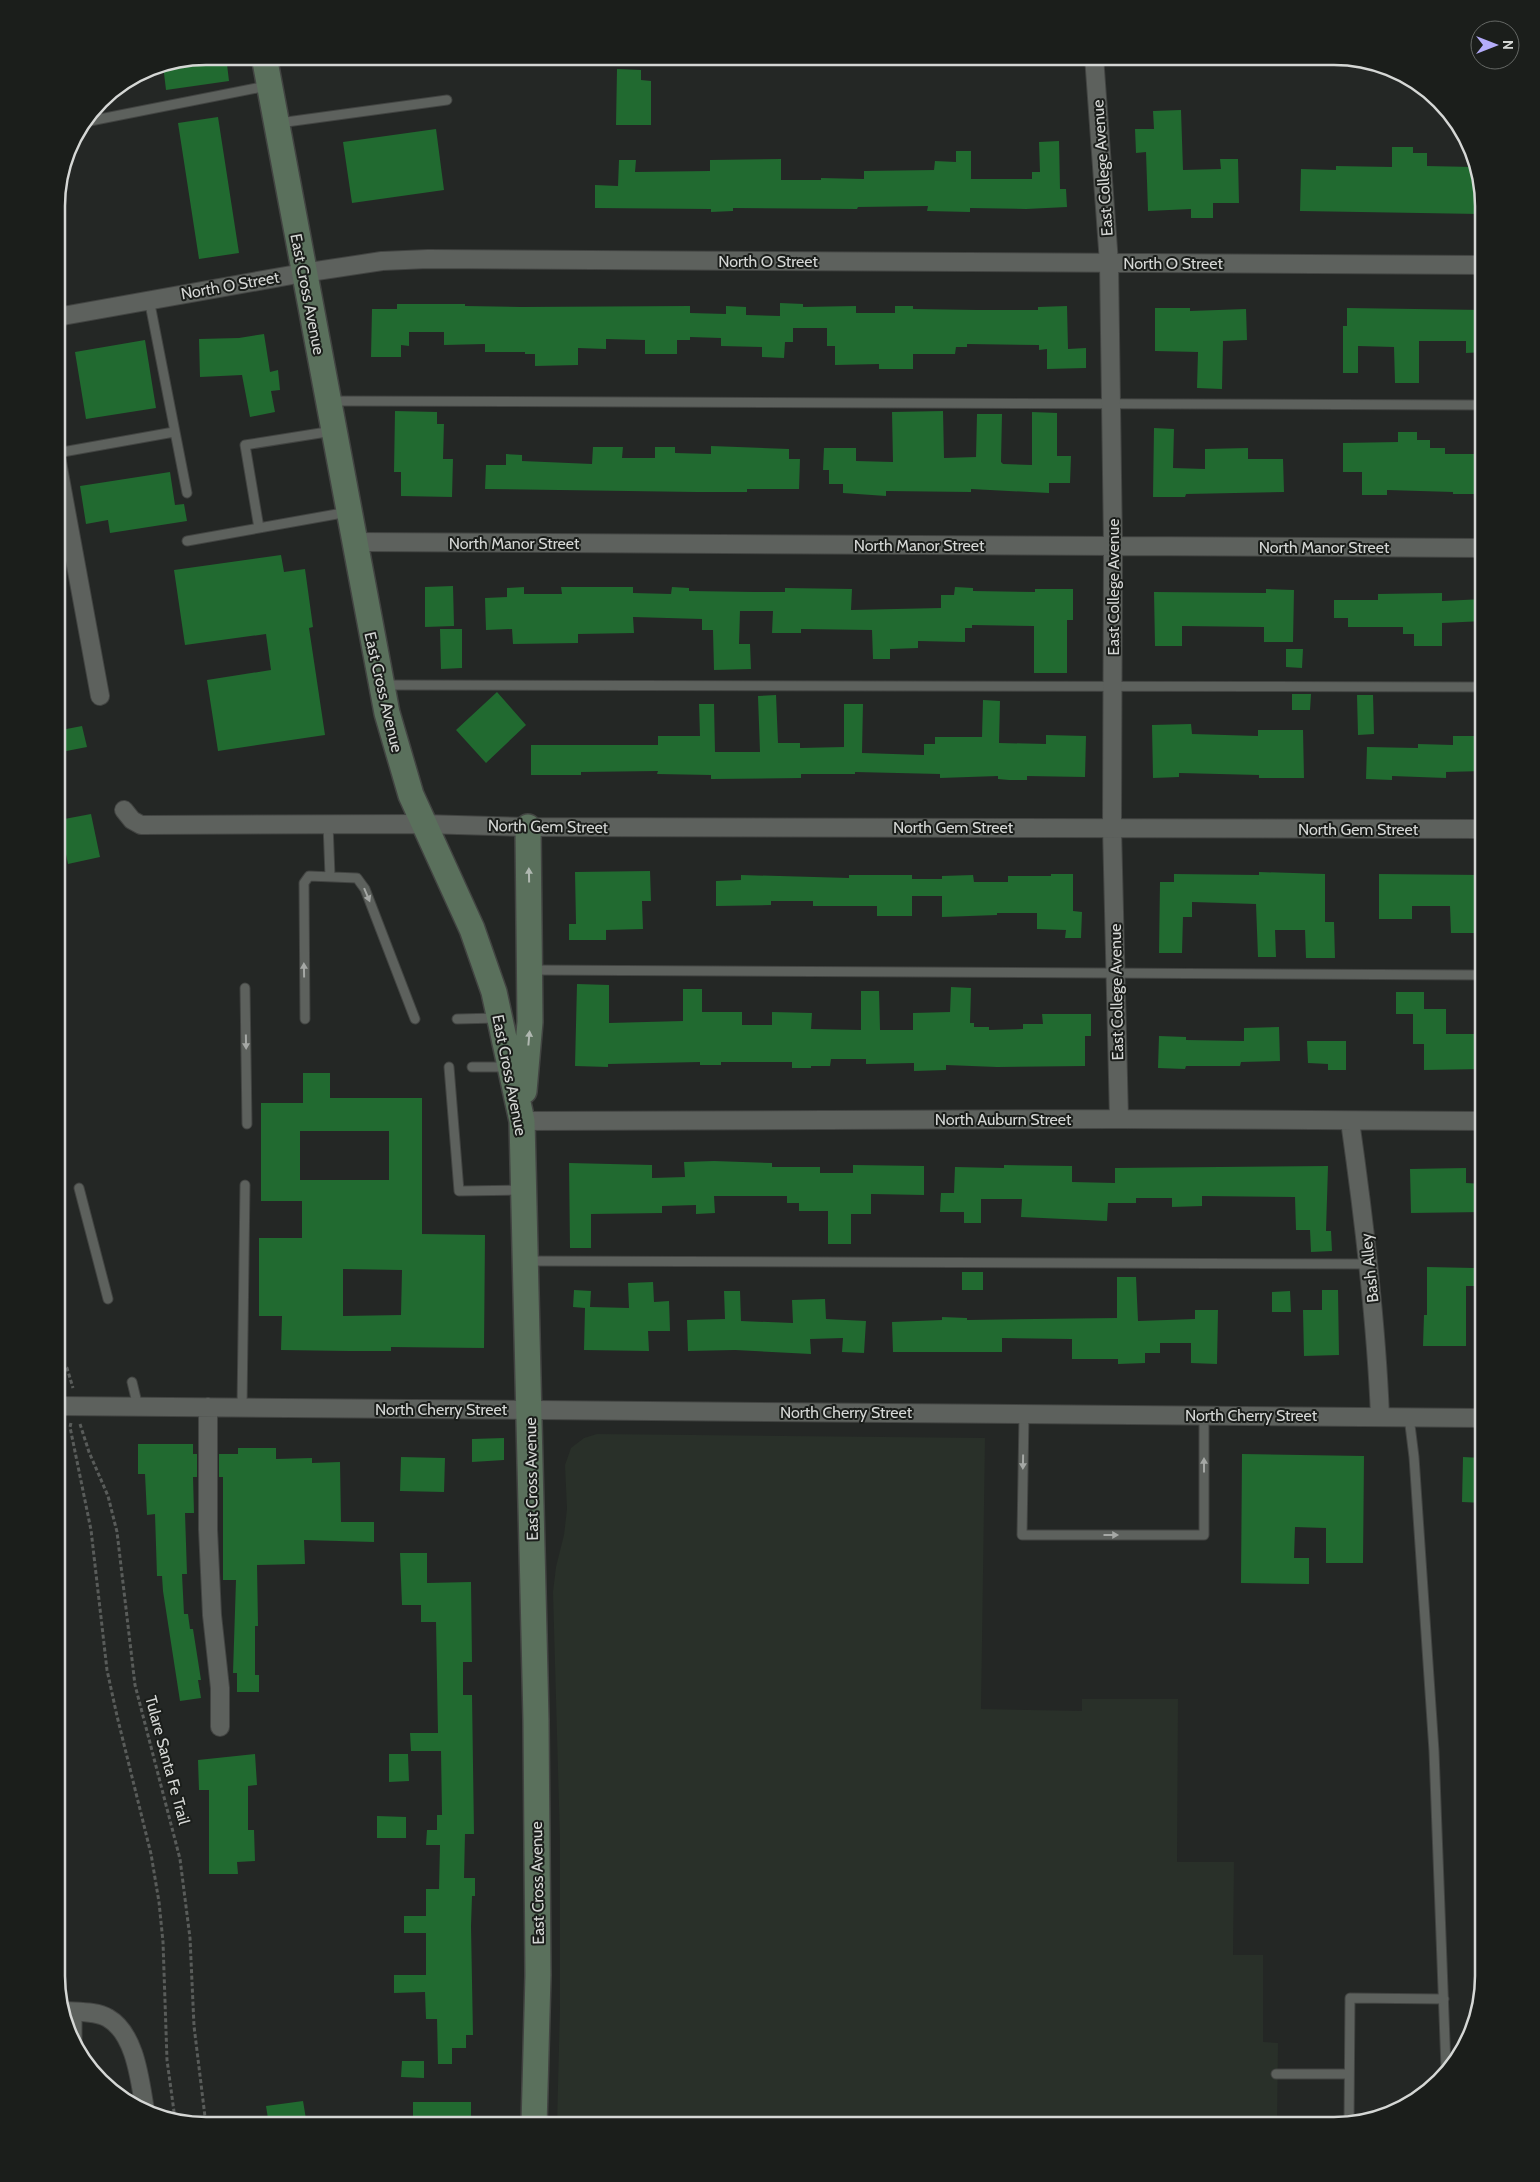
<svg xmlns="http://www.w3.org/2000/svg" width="1540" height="2182" viewBox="0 0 1540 2182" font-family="Cabin,sans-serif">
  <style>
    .built { fill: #293029 }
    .building { fill: #216a30; fill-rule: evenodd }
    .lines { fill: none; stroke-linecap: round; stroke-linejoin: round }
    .lane-casing { stroke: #424442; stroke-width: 11 }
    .street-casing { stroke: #424442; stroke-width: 20 }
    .secondary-casing { stroke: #424442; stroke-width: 28 }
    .path { stroke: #595c5a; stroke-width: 3; stroke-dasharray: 4 2.5; stroke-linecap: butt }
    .lane { stroke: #5d615d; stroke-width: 9 }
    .street { stroke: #5d615d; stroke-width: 18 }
    .secondary { stroke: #5a705c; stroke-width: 25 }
    .oneway { fill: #b0b8b1 }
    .oneway2 { fill: #a5a8a5 }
    .labels { text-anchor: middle; stroke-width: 4; stroke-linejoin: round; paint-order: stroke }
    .street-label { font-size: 16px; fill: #d5d7d5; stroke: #1b1e1b }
    .rim { fill: none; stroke: #d5d7d5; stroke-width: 2.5 }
  </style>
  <rect width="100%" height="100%" fill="#242725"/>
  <path class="built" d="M597,1434L985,1438L981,1709L1082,1711V1699H1178L1177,1862H1234L1233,1955H1263V2042L1278,2043L1277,2126H557L560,2006V1841L553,1592L556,1567L564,1535L567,1509L565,1465L571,1448L584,1438Z"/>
  <path class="building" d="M206,56H226L229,81L166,90L163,65Z
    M617,69L641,70V80L651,81V125H616Z
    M1181,110L1183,170L1221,169L1220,159H1238L1239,203H1213V218H1191V209L1148,211L1146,152L1136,153L1135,129H1154L1153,111Z
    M218,117L239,253L199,259L178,123Z
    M436,129L444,190L352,203L343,142Z
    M1059,141L1060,189H1066L1067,207L1026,209L970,208V212L927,211L928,206L858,207L857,209L733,208V211L711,212V209L595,208V185L618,186L619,160H636L635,172L710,171V160L781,159V180H821V178L864,179V171L934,170L935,161L956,162V151H971V179H1032V172H1040L1039,142Z
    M1392,147H1413V153H1427V166L1473,167L1484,206V208H1480V214L1300,211L1301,169L1336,170V166L1392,167Z
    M780,303L803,304V307L856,306V313H895V306H913V309L978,310H1038V307L1067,306L1068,349L1086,348V368L1047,369V349L1039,350V345L967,344V347H956L955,354H913V369H879V364L835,365V346H827V328H793V342H785L784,358L762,357V347L721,346V338L690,337V340H677V354H645V340L606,339V349L578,348V365L535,366V354H525V352H485V344L444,345V332H409V346L401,345V357H371L372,309H397V304H465V306L521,307L690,306V313L726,314V306L746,307V315L780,316Z
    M1155,308H1190V311L1246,309L1247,340L1223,341L1222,389L1197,388L1198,352L1155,351Z
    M1347,308L1484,310V352L1466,353V341H1419V383H1395L1394,347L1358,346V373H1343V326H1347Z
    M264,334L270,372L278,370L280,390L271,391L275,412L250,417L242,375L200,377L199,339L239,338Z
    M145,340L156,408L86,419L75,352Z
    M395,411L437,412V424H444L443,459H453L452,497L401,496V472H394Z
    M943,411L944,458L976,457L977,414H1002L1001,462L1003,464L1032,465V412L1057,413V456H1071L1070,483H1049V493L971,489V492L886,491V496L843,493V484H829V470H823L824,448H856V461L893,462L892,412Z
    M1154,428L1174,429L1173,468L1205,469V449L1248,448V459H1283L1284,492L1186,494L1185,497H1153Z
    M1398,432H1417V440H1430V448H1445V454H1484V494H1453V492L1387,490V495H1362V472H1343V443L1398,442Z
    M711,446L789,449V459H800L799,489H747V492H696L485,489L486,465H506V454L522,455V461L592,464L593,447H623L622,458H655V447H675V453L711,454Z
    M170,472L175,505L184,504L187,521L110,533L108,520L86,524L80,486Z
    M281,555L284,572L305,569L313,627L309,628L325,735L218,751L207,680L271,670L266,634L185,645L174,570Z
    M453,586L454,626L425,627V587Z
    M524,587V594H562L561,587H633V593L671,594L672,587L689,588V591L755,592H785V588L852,589L851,610L941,608V595H954L955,587L973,588V591L1035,592V589H1073V620H1067V673H1034V626L972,625V628H965V642L918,641V648L890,649V659H873L872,630L801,629V633H772L773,611H740L739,644H750L751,669L714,670L713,630H702V619L633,617L634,633L578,634V643L513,644L512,629L486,630L485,598L507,597V588Z
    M1266,589L1294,590L1293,642H1264V627L1182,626V646H1155L1154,592L1266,593Z
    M1442,593V601L1484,599V621L1442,623V646H1414V634H1403V627H1348V618H1334V600H1378V594Z
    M440,629H462V668L441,669Z
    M1286,649H1303L1302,668L1286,667Z
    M497,692L526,725L486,763L456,730Z
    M1292,694H1311L1310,710H1292Z
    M776,695L778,743H800V748L844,747V704H863L862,753L924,755V744H935V737H982L983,700L1000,701L999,743L1046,744V735L1086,736L1085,777L1027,776V780H1009L998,779V776L940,778V774L855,772V774H801V778L711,779V775L657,774L658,771L581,772V775H531V745H658V736H700L699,704H714L715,752H760L758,696Z
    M1357,695H1373L1374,734L1358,735Z
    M1191,724L1192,734L1258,736V730H1303L1304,778H1259V775L1179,773V777L1153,778L1152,725Z
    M82,726L87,747L56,753V731Z
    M1453,736H1484V771L1446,772V778L1392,776V780L1366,779L1367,747L1418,748V744L1453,745Z
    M91,814L100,857L68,864L59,820Z
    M650,871L651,901H642L643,929L606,930V940H569V924H576L575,872Z
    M1259,872L1325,874V922H1334L1335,958H1306L1305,930H1275L1276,957H1258L1256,904L1192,902V917H1183L1182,953H1159L1160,882H1174V874L1259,875Z
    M1051,874H1073V911L1082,912L1081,938H1065L1066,930L1037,929V913H997V915L942,917V896H912V916H877V906H813V901H771V905L716,906V881L741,880V875L849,878V875H912V879H942V876L973,875L974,882H1008V876H1051Z
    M1379,874L1482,875V933H1451L1450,906H1412V919H1379Z
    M577,984L609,985V1023L683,1021V989H702V1012H742V1025H772V1012L812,1013L811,1029L861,1030V991H879L880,1030H913V1013L950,1012L951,987L971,988L970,1023H974V1027H989V1030L1023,1029V1024H1043L1042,1014H1091V1036H1085V1066L997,1067L946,1065V1070L914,1071V1063L866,1064V1059H831L830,1066H811V1068H792V1062H721V1065H700V1062L608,1064V1067L575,1066Z
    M1396,992H1424V1009H1446V1034H1484V1069L1424,1070V1044H1413V1014H1396Z
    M1279,1027L1280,1061L1241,1062L1240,1066H1186L1185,1069L1158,1068L1159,1036L1186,1037V1040L1244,1041V1028Z
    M1307,1041H1346V1070H1328V1064L1308,1063Z
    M303,1073H330V1098H422V1234L485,1235L484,1348L391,1347V1351H348L281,1350L282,1316H259V1238H302V1201H261V1103H303ZM300,1131H389V1180H300ZM343,1269L402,1270L401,1315L343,1316Z
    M714,1161L772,1163V1167H820V1173H853V1165L924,1166V1195L871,1194V1214H851V1244H828V1211H799V1203H787V1196H714L715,1213L696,1214V1205L662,1206V1213L591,1214V1248H570L569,1163L652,1165V1178L685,1177L684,1162Z
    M1004,1165L1072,1166V1182L1115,1183V1168L1328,1166L1326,1231H1331L1332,1251L1311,1252L1310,1230H1296L1295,1197L1202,1196V1206L1172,1207V1198H1136V1203H1108L1107,1221L1021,1217L1022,1199H981V1223H964V1212H940L941,1193H954L955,1167L1004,1168Z
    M1466,1168V1183L1484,1184V1212L1411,1213L1410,1169Z
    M1427,1267L1475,1268V1286H1466V1346H1423L1424,1315H1427Z
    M962,1272H983V1290H962Z
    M1117,1277H1136L1138,1321L1195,1319V1310H1218L1217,1364L1191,1363V1343H1160V1353H1145V1363L1118,1364V1359H1072V1339L1002,1338V1352H893L892,1322L942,1320V1317L967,1318V1320L1117,1318Z
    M653,1282L654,1302L669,1301L670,1331H648L649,1351L584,1350L585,1308L573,1307L574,1290L591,1291L590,1307L629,1308L628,1283Z
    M1322,1290H1338L1339,1355L1304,1356L1303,1310H1322Z
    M724,1291H740L741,1321L793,1323L792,1300L825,1299L826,1319L866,1321L864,1353L842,1352L843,1338L810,1339L811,1354L735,1350L688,1351L687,1320L725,1319Z
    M1290,1291L1291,1312H1272V1292Z
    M504,1438V1460L472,1462V1439Z
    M138,1444H193V1454H197V1477H193L194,1513H185L187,1574H182L184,1614H188L190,1629H193L201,1680H198L201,1698L180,1701L163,1591L162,1576H157L155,1514L147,1515L145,1474H138Z
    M238,1448H276V1459L312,1458V1463L340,1462L341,1522H374V1542L304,1540L305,1564L257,1565L258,1626H255V1675H259V1692H237V1673H233L236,1580H223V1477H219V1454H238Z
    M1242,1454L1364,1456L1363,1563H1326V1528L1295,1527L1294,1558H1309V1584L1241,1583Z
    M401,1457L445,1458L444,1492L400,1491Z
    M1463,1457L1482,1458L1484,1503L1462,1502Z
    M400,1553H427V1583L471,1582L472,1662H463V1695H472L474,1834H465L464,1878H475V1896H472L471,1926L473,2035H466V2048H452V2064H438L437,2019H426L425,1992L394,1993V1975H426V1933H404V1916H426V1889H439L440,1845H426L427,1830H437V1815H442L441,1751H411L410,1733H438L436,1622H421V1605H402Z
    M255,1754L257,1785L248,1786V1830H254L255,1861L237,1862L238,1874H209V1790H199L198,1760Z
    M389,1754H408L409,1781L389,1782Z
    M377,1816L406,1817V1838H377Z
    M402,2061H424V2078L401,2077Z
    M303,2101L307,2125H269L266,2106Z
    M413,2102H471V2125L413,2126Z"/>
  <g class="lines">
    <defs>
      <path id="lane" d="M85,122L267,86
        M279,123L447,100
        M149,299L187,493
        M330,401L1484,405
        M57,453L174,432
        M259,528L245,445L333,431
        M187,541L348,512
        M384,685L1484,687
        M328,824L330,876
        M530,970L1484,975
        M245,988L247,1124
        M305,1019L304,883L309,876L357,878L365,889L415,1019
        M457,1019L497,1018
        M449,1067L459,1191L521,1190
        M472,1067H508
        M79,1188L108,1299
        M526,1261L1369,1264
        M132,1382L138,1407
        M242,1407L245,1185
        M1024,1414L1022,1535H1204V1415
        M1409,1417L1414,1457L1434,1751L1446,2068
        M77,2012V2052
        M1276,2074H1349
        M1349,2122L1350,1998L1444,1999"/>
      <path id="street" d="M1094,56L1109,263L1113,545L1112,828L1119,1119
        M57,317L303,273L382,261L428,259L1484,265
        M57,462L100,696
        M354,542L1484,548
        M124,810L132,820L141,825L423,824L528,827L1484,829
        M522,1121L1119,1119L1484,1121
        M1350,1121C1364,1219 1376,1317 1380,1416
        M56,1406L1484,1418
        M208,1407V1529L212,1615L220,1688V1727
        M66,2011C78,2012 97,2011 108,2018C136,2034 140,2082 145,2110"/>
      <path id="secondary" d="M264,56L387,713L411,795L472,929L494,992L522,1121L536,1720L538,1975L534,2126
        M524,1091L530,1022L528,827"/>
    </defs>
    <use href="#lane" class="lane-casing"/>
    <use href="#street" class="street-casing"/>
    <use href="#secondary" class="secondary-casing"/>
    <path class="path" d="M56,1360L67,1368L73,1388
      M71,1423L70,1427L91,1530L107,1670L117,1716L151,1854L159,1902L163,1942L167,2060L175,2119
      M80,1424L89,1452L108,1496L117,1532L135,1685L180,1859L190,1938L194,2026L206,2125"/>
    <use href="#lane" class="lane"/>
    <use href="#street" class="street"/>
    <use href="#secondary" class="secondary"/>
  </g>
  <defs><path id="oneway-solid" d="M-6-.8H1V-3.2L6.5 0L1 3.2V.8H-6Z" transform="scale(1.25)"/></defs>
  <g class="oneway">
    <use href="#oneway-solid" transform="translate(529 875) rotate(-91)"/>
    <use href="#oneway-solid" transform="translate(529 1038) rotate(-85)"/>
  </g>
  <g class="oneway2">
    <use href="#oneway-solid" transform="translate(367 895) rotate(67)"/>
    <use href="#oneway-solid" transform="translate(304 970) rotate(-91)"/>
    <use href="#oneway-solid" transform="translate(246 1042) rotate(89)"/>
    <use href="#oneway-solid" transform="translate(1023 1462) rotate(91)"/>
    <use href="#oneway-solid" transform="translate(1204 1465) rotate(-90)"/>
    <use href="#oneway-solid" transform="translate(1111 1535)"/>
  </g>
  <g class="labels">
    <g class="street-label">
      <text transform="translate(1102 168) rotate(-94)" y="6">East College Avenue</text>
      <text x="768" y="267">North O Street</text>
      <text x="1173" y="269">North O Street</text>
      <text transform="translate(230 285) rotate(-10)" y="6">North O Street</text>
      <text transform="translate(308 294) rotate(79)" y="6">East Cross Avenue</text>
      <text x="514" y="549">North Manor Street</text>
      <text x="919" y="551">North Manor Street</text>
      <text x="1324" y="553">North Manor Street</text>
      <text transform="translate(1113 587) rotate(-90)" y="6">East College Avenue</text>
      <text transform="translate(384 692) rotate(77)" y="6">East Cross Avenue</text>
      <text transform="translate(548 826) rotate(1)" y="6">North Gem Street</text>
      <text x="953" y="833">North Gem Street</text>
      <text x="1358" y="835">North Gem Street</text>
      <text transform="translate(1116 992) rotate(-91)" y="6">East College Avenue</text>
      <text transform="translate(510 1075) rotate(79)" y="6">East Cross Avenue</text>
      <text x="1003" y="1125">North Auburn Street</text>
      <text transform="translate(1369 1268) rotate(-96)" y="6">Bash Alley</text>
      <text x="441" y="1415">North Cherry Street</text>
      <text x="846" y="1418">North Cherry Street</text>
      <text x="1251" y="1421">North Cherry Street</text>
      <text transform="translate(531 1479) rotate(-91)" y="6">East Cross Avenue</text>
      <text transform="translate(168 1760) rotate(75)" y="6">Tulare Santa Fe Trail</text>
      <text transform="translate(537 1883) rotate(-91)" y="6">East Cross Avenue</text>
    </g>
  </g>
  <path d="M0 0H1540V2182H0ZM206 65H1334A141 141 0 0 1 1475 206V1976A141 141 0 0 1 1334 2117H206A141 141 0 0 1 65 1976V206A141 141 0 0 1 206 65Z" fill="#1b1e1b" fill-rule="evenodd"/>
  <path class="rim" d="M206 65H1334A141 141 0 0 1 1475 206V1976A141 141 0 0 1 1334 2117H206A141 141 0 0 1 65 1976V206A141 141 0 0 1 206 65Z"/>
  <g transform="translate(1495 45) rotate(90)"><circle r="24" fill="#1b1e1b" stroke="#656865"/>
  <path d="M0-4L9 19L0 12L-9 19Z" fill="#b4acf9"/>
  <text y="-8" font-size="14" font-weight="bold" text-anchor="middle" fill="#d5d7d5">N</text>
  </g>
</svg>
